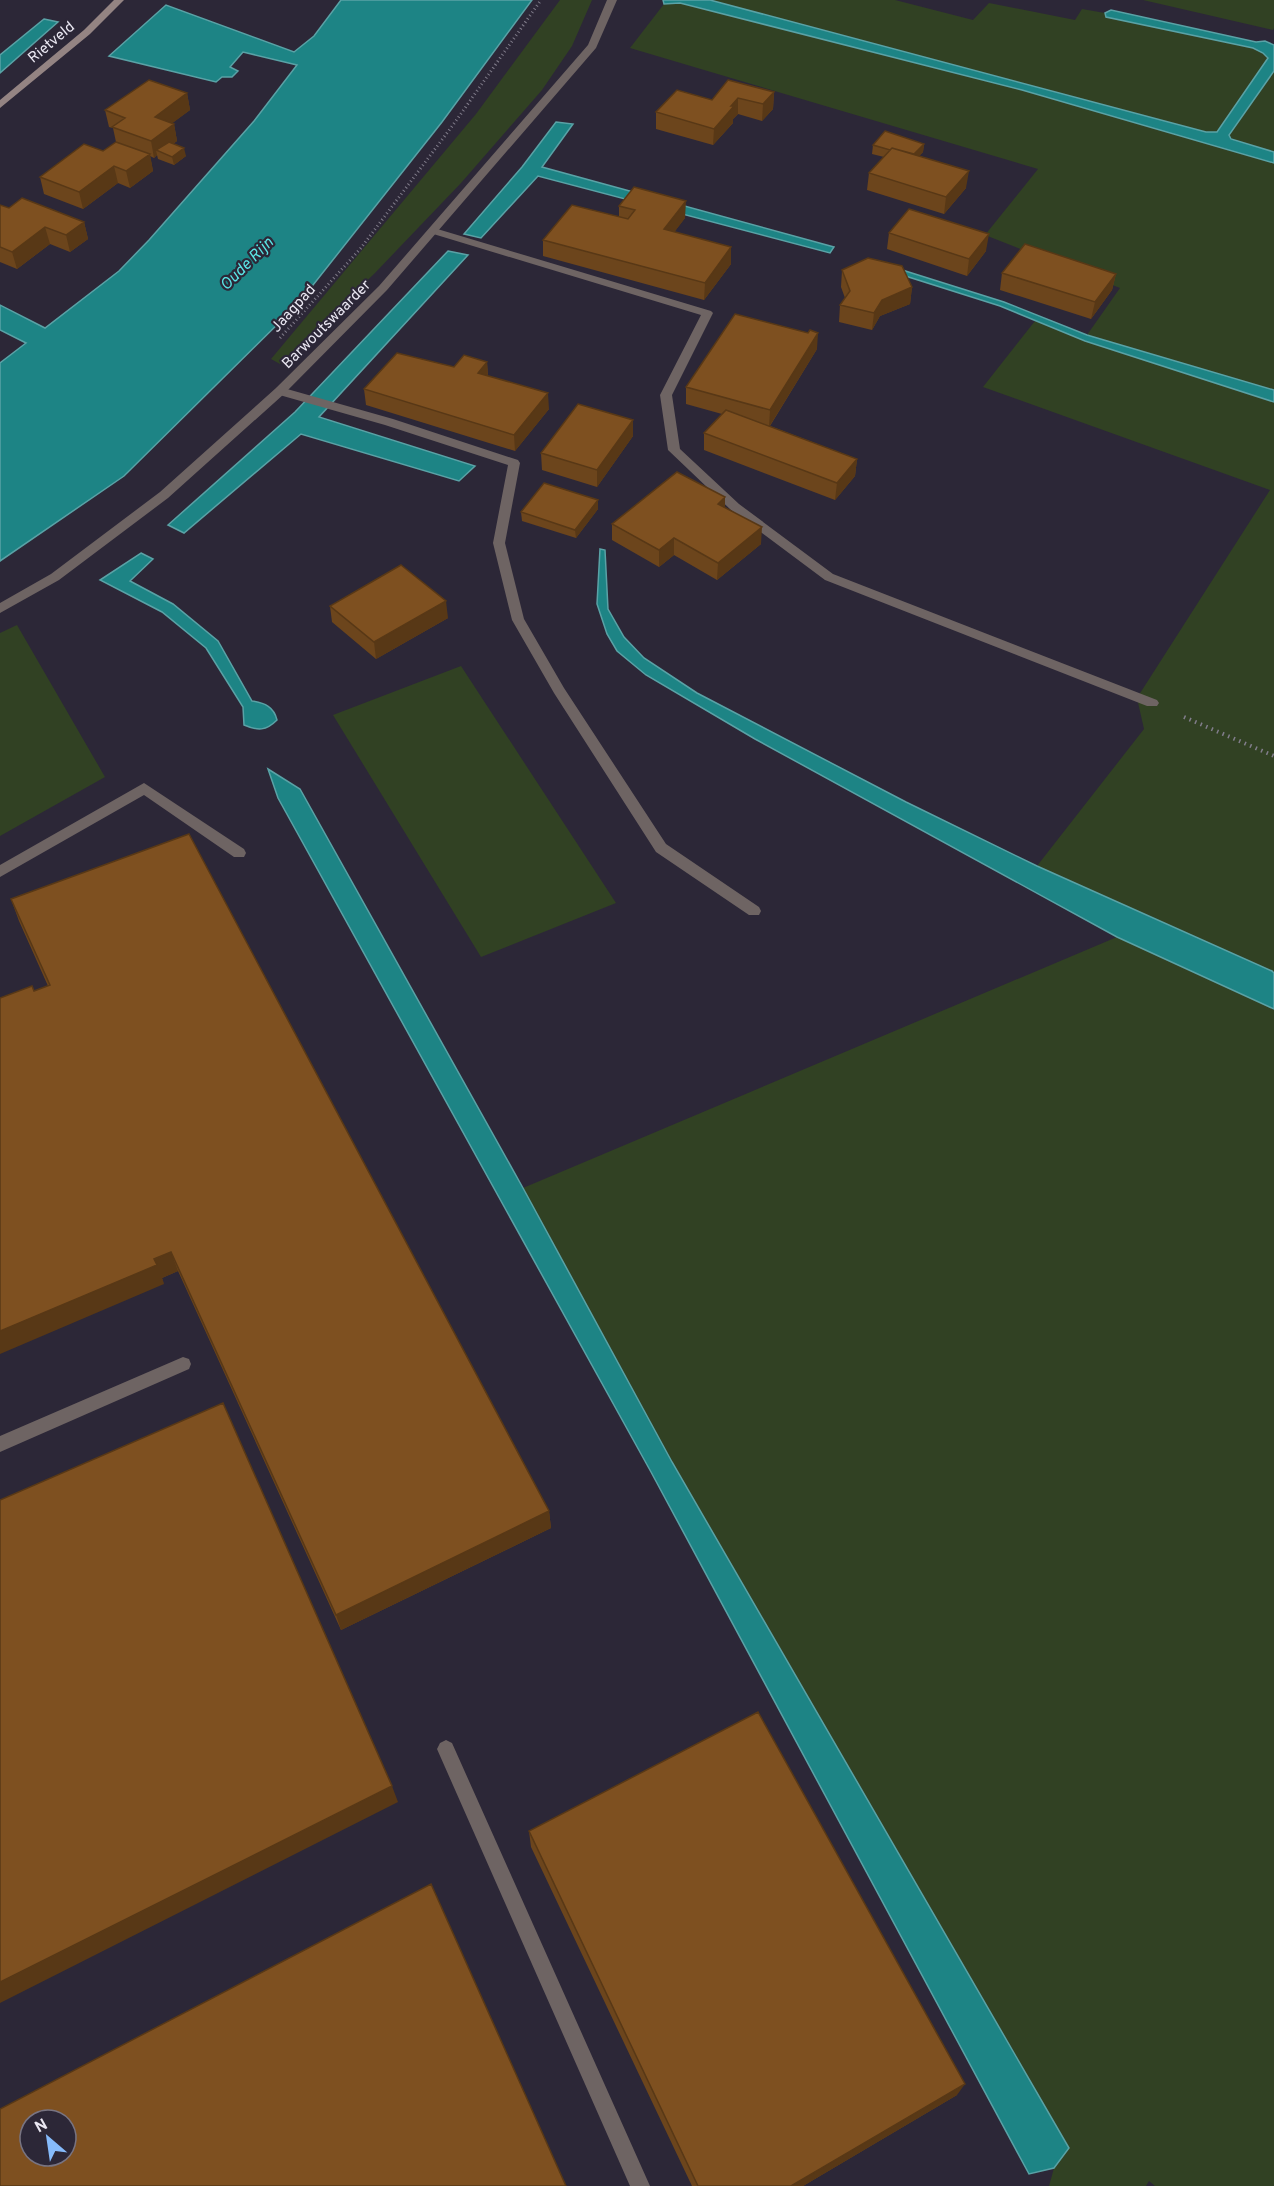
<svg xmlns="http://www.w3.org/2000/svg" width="1274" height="2186" viewBox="0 0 1274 2186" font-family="Overpass,sans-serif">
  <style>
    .green { fill: #314123 }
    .water { fill: #1d8485; stroke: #5aa2a6; stroke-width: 1.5 }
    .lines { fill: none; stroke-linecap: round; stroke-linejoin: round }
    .path-far1 { stroke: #817d8b; stroke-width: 3; stroke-dasharray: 1 3; stroke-linecap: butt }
    .path { stroke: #817d8b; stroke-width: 4; stroke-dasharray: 1.5 4.5; stroke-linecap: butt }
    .service { fill: #6e6463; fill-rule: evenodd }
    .tertiary { fill: #6e6463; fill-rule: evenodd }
    .secondary { fill: #948483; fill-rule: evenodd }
    .wall { fill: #6c451c }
    .shaded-wall { fill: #583816 }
    .building { fill: #7e5020; stroke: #583816; stroke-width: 1.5; fill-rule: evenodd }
    .labels { text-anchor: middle; stroke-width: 4.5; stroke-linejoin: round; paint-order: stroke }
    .far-street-label { font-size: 15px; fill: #eae7f2; stroke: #2c2737 }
    .far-water-label { font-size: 16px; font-style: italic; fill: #5ae4e5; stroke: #2c2737 }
  </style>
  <rect width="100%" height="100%" fill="#2c2737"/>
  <path class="green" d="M560,0H592L572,46L542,90L461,183L375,273L280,364L271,359L476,114Z
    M710,0H895L973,20L989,3L1075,20L1082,9L1105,13L1107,17L1253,48L1263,53L1268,58L1217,132H1206Z
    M1143,0H1274V28L1273,30Z
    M680,3L1022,90L1274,163V390L1087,335L1120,288L985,235L1038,169L630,48L664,4Z
    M1274,71V152L1231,139L1229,135Z
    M1035,321L1085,341L1274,402V973L1037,866L1144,729L1137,698L1270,490L983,387Z
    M17,625L105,777L0,836V633Z
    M461,666L616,903L481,957L333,715Z
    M1117,937L1274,1009V2186H1155L1149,2181L1146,2186H1049L1054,2168L1069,2148L672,1462L523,1188Z"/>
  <path class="water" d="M341,0H532L442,122L298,304L124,476L0,561V363L26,343L0,330V305L45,328L119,271L149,240L254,121L297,65L243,52L230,67L238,71L232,77H222L216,82L109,56L166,5L294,52L314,36Z
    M663,0H710L1206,132H1217L1268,58L1263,53L1253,48L1106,17L1105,13L1111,10L1256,42L1265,41L1274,45V71L1229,135L1231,139L1274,152V163L1022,90L680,3L664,4Z
    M44,19L58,22L0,73V55Z
    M556,122L573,124L542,167L834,247L830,253L538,176L481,238L464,234L522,167Z
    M448,251L468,255L319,417L475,466L459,481L301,434L184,533L168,525L295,412Z
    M880,263L1004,302L1087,335L1274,390V402L1085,341L1000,306L877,267Z
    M600,549L605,550L608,609L624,637L644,658L697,693L906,802L1037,866L1272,971L1274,973V1009L1117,937L755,739L646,675L617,651L607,634L597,604Z
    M141,553L153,559L130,581L173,604L218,641L252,701C265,703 274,707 277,720C266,731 258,731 244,725L243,707L206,648L162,612L100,580Z
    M268,769L300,789L523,1188L672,1462L1069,2148L1054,2168L1029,2174L651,1472L278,798Z"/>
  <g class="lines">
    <path class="path-far1" d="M280,338L361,248L453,125L541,0"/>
    <path class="path" d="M1184,717L1274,756"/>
    <path class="service" d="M434,228L711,311L713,313L672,395L680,449L739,504L833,574L1157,700L1159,703L1157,706H1147L825,580L731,510L668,450L660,395L701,315L430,233L429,231Z
      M280,387L393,419L518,460L520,463L505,543L524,619L564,688L666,844L759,907L761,911L759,915H749L656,852L554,693L512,620L493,543L508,465L385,425L276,394V388Z
      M144,783L244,849L246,853L244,857H234L144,795L0,877V865Z
      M183,1357L189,1359L191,1364L189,1369L0,1452V1436Z
      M446,1740L452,1743L650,2186H630L437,1749L440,1743Z"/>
    <path class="tertiary" d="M607,0H617L596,48L387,290L284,394L168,498L59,580L0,613V603L51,574L160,492L276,388L379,286L588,45Z"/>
    <path class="secondary" d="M114,0H124L90,34L0,108V100L84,30Z"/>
  </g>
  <path class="wall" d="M774,92L773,109L762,121L738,114L733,119V123L713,145L656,129V112L712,100Z
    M187,93L190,110L172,123L174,124L177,141L173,144L186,156L174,165L158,159L157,155L154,158L150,156L153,171L130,188L118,183L83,209L44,194L40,177L103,151L116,142L113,128L109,127L105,110Z
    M924,144L923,152L919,156L966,188L944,214L867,190L869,173L884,157L872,154L873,145Z
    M0,205L9,208L84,222L88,239L70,252L50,244L17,269L0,262Z
    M619,206L685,218L674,232L731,247V264L704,300L543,256V240L619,217Z
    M889,233L986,251L967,276L887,249Z
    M842,270L912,287L910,304L880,316L872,330L839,322L840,305L845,298L841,287Z
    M1002,273L1116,274L1112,290L1091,319L1000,290Z
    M817,349L770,426L857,459L855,476L835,500L704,450V433L722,414L686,404V387Z
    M487,362L488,376L549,409L515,451L366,405L364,389L454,367Z
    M633,420V436L597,487L542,470L541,453Z
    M725,497V508L761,544L717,580L674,555L659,567L612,540V524Z
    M598,509L576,538L522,521L521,512Z
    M330,606L448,618L376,659L332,622Z
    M11,899L549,1511L551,1528L341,1630L178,1271L162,1278L164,1284L34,991L48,986L19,921Z
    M529,1831L957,2095L803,2186H692L531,1847Z"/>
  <path class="shaded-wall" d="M774,92L773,109L762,121L763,104Z
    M187,93L190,110L158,134L155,117Z
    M738,98V114L733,119V123L713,145L714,129L731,106Z
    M174,124L177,141L161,152L156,150L157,155L154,158L151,141Z
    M924,144L923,152L910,166L911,157Z
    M184,148L186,156L174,165L172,157Z
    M150,154L153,171L130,188L126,171Z
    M114,166L118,183L83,209L79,192Z
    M969,171L966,188L944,214L946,197Z
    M686,201L685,218L664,246V229Z
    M84,222L88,239L70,252L66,235Z
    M45,227L50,244L17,269L12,252Z
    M989,234L986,251L967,276L969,259Z
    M731,247V264L704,300L705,283Z
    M1116,274L1112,290L1091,319L1095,302Z
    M912,287L910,304L880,316L872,330L874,313L882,300Z
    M818,333L817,349L769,427L770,410Z
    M487,362L488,378L478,373Z
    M548,393L549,409L515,451L514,435Z
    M633,420V436L597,487V470Z
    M857,459L855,476L835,500L837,483Z
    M725,497V514L718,504Z
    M598,500V509L576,538L575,530Z
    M762,527L761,544L717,580L718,563Z
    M674,538V555L659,567V550Z
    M446,601L448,618L376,659L374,642Z
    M171,1252L178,1271L162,1278L164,1284L0,1354V1331Z
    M549,1511L551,1528L341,1630L336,1615Z
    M392,1786L398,1802L0,2003V1982Z
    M965,2084L957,2095L803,2186H791Z"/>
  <path class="building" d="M149,80L187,93L155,117L174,124L151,141L112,127L125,118L105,110Z
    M728,80L774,92L763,104L738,98L731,106H734L714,129L656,112L677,90L712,100Z
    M885,131L924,144L914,154L892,148L890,150L873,145Z
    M116,142L150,154L126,171L114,166L79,192L40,177L84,144L103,151Z
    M169,142L184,148L172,157L156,150Z
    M892,148L969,171L946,197L869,173Z
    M634,187L686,201L664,229L731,247L705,283L543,240L572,205L628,219L635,210L619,206Z
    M22,198L84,222L66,235L45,227L12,252L0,247V205L9,208Z
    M909,209L989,234L969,259L889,233Z
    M1025,244L1116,274L1095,302L1002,273Z
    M868,258L902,266L912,287L882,300L874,313L840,305L850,291L842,270Z
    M735,314L808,333L810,330L818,333L770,410L686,387Z
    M397,353L454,367L464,355L487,362L478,373L548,393L514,435L364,389Z
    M578,404L633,420L597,470L541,453Z
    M726,410L857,459L837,483L704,433Z
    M677,472L725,497L718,504L762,527L718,563L674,538L659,550L612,524Z
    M544,483L598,500L575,530L521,512Z
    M401,565L446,601L374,642L330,606Z
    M189,834L549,1511L336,1615L171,1252L154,1259L157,1265L0,1331V998L32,986L34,991L50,985L11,899Z
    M223,1403L392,1786L0,1982V1500Z
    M758,1712L965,2084L791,2186H698L529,1831Z
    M431,1884L566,2186H0V2109ZM30,2120H66V2156H30Z"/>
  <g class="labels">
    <g class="far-street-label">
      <text transform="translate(51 42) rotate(-40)" y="5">Rietveld</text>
      <text transform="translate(293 308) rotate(-48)" y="5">Jaagpad</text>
      <text transform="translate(326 324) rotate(-45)" y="5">Barwoutswaarder</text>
    </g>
    <g class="far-water-label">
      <text transform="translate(246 263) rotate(-45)" y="6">Oude Rijn</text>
    </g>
  </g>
  <g transform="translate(48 2138) rotate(331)"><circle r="28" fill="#2c2737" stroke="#787482" stroke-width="1.5"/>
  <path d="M0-4.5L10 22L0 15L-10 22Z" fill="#86bbfb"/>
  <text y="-9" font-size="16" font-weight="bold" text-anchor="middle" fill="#eae7f2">N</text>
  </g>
</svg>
